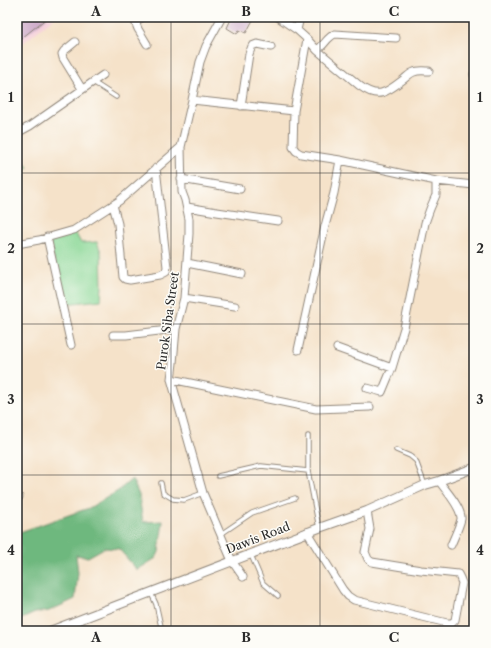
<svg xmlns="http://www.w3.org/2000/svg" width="491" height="648" viewBox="0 0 491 648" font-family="'Libre Caslon Text',serif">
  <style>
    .built { fill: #f5cfd9 }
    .green { fill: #89d795; stroke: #5a8160 }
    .forest { fill: #6eb87e; stroke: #4c7254 }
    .building { fill: #cca7c7 }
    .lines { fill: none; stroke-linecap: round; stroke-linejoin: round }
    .service-casing { stroke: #90867a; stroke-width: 5.5 }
    .minor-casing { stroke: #90867a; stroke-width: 9 }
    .tertiary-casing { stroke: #90867a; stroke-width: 10 }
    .service { stroke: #fff; stroke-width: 3.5 }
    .minor { stroke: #fff; stroke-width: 7 }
    .tertiary { stroke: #fff; stroke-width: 8 }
    .grid { fill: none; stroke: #2b2b2b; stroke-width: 1; stroke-opacity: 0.55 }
    .labels { text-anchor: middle; stroke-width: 3; stroke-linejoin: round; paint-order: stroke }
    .street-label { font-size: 12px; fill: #2b2b2b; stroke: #fdfcf7 }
    .neatline { fill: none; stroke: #2b2b2b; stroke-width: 1.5 }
    .grid-label { font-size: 13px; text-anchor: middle; font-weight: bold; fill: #2b2b2b }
  </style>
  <rect width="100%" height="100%" fill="#fdfcf7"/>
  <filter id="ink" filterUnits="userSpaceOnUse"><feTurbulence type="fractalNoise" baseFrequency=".025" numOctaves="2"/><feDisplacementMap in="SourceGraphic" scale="8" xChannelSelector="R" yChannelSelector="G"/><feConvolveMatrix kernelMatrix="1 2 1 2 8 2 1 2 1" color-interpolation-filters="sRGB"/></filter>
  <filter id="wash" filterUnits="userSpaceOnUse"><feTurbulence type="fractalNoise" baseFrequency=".012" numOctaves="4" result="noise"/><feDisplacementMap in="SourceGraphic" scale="16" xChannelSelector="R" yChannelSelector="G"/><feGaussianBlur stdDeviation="0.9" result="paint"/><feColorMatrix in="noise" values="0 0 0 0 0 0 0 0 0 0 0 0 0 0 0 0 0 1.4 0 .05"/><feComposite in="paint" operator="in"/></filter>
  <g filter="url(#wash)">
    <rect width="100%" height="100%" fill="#f5e2c9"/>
    <path class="built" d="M17,17H55L17,48Z"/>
    <path class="green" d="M21,155L28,168L17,174V157Z
      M74,230L81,243L97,242L101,252L102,286L101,300L64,304L49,238Z"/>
    <path class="forest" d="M132,479L139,495L143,522L163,521L159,552L156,558L137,570L119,549L104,548L88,557L76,555L78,573L75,599L49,611L35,613L17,621V533L89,508L118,491Z"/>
    <g id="blocks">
      <path class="building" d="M17,17H48L17,42Z
        M232,17H247L253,20L246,33L239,30L237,34L227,28Z"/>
    </g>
  </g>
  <g filter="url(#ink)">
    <use href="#blocks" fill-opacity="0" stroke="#90867a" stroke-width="1"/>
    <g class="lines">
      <defs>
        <path id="service" d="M93,82L116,97
          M308,436V471L319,528
          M396,450L410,456L416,461L425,485
          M218,476L261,466L308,471
          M161,483L163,493L173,499L184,500L203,493
          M221,534L252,513L295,498
          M251,555L263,583L278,596
          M151,593L156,604L162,631"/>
        <path id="minor" d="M143,17L138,20L136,24L138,29L147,44
          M278,17L297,30L307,39L294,111L293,147L296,151L301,154L340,160L436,181L474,185
          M297,30L300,17
          M307,39L317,50L360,86C379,100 387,92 404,79C407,77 410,73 414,72C418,70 425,71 429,71
          M75,42L64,51L62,54L63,58L82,89
          M317,50C325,45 327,37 335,34L396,38
          M474,74V75
          M192,100L294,111
          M241,106L249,54L252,46L257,44L271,47
          M17,133L30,126L103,75
          M181,147L182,192L185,200L189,219V234L184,298L176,329L173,363L171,379L203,493L232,561L243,577
          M181,179L240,189
          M113,205L118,224L123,277L125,279L130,280L160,275L166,272L167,267L156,168
          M187,207L217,212L278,221
          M47,237L71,345
          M17,244L39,240L74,230L119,201L181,147L192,100L200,62L206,46L222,17
          M187,263L242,274
          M184,298L235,306
          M113,335H126L176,329
          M337,348L392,368
          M298,350L325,226L334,193L340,160
          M171,379L316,409L370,407
          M367,388L382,392L392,368L404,328L425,223L430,209L436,195V181
          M439,481C446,491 462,508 461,519C460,525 454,538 451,545
          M17,498L19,497
          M307,532L343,590L348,596L354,600L447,623H452L455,620L462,583L460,578L458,574L421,570L372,562L368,559L365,552L370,529L367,511"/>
        <path id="tertiary" d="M50,631L319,528L367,511L425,485L439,481L474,468"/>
      </defs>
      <use href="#service" class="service-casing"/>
      <use href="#minor" class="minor-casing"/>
      <use href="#tertiary" class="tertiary-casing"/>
      <use href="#service" class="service"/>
      <use href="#minor" class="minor"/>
      <use href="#tertiary" class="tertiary"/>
    </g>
  </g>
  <path class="grid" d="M171,17V631M320,17V631M17,173H474M17,324H474M17,475H474"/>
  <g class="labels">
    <g class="street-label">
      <text transform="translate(168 321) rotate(-82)" y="4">Purok Siba Street</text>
      <text transform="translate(258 538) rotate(-21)" y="4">Dawis Road</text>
    </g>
  </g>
  <rect width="491" height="648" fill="none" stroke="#fdfcf7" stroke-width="44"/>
  <rect x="22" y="22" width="447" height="604" class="neatline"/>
  <g class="grid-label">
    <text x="96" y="16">A</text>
    <text x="246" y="16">B</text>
    <text x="394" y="16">C</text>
    <text x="11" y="102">1</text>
    <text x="480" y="102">1</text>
    <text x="11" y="253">2</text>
    <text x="480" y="253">2</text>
    <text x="11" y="404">3</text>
    <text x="480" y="404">3</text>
    <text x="11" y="555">4</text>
    <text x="480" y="555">4</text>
    <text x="96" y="642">A</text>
    <text x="246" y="642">B</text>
    <text x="394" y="642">C</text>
  </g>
</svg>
